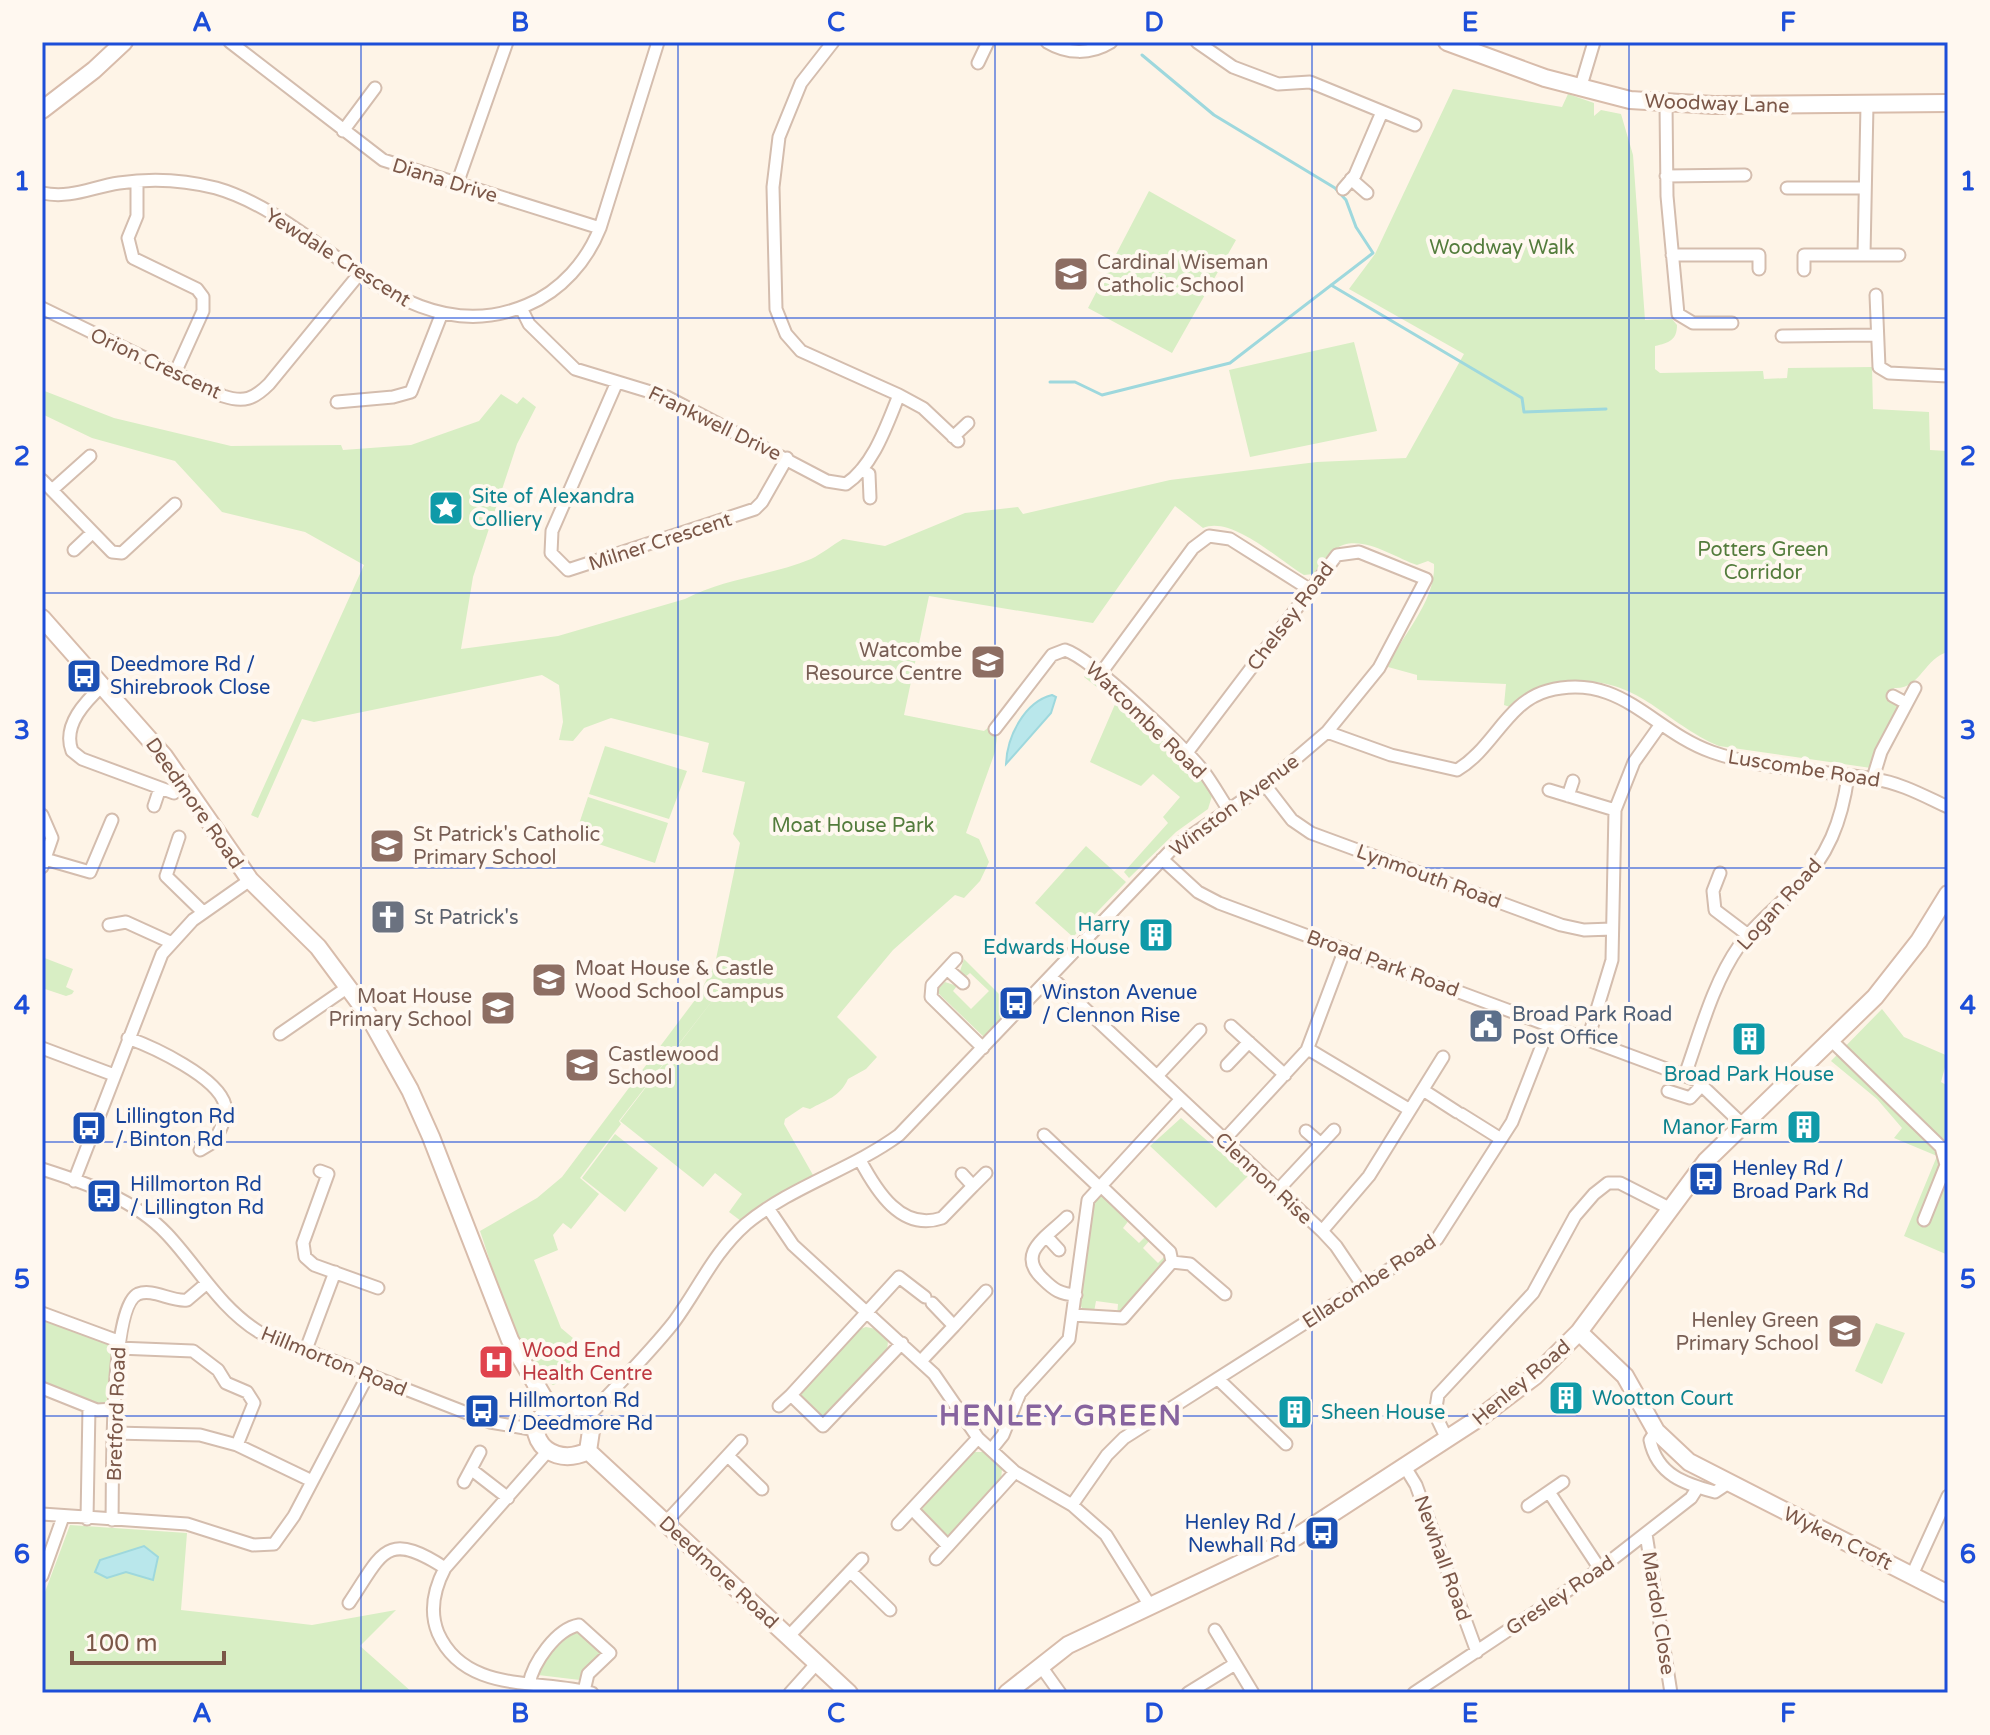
<svg xmlns="http://www.w3.org/2000/svg" width="1990" height="1735" viewBox="0 0 1990 1735" font-family="'Varela Round',sans-serif">
  <style>
    .green { fill: #d8eec4 }
    .water { fill: #b9e7eb; stroke: #9ed8dd; stroke-width: 2 }
    .lines { fill: none; stroke-linecap: round; stroke-linejoin: round }
    .stream { stroke: #9ed8dd; stroke-width: 3 }
    .street-casing { stroke: #d4bdae; stroke-width: 15 }
    .secondary-casing { stroke: #d8bcab; stroke-width: 20 }
    .street { stroke: #fff; stroke-width: 11 }
    .secondary { stroke: #fff; stroke-width: 16 }
    .grid { fill: none; stroke: #1d4ed8; stroke-width: 2; stroke-opacity: 0.55 }
    .labels { text-anchor: middle; stroke-width: 8; stroke-linejoin: round; paint-order: stroke }
    .street-label { font-size: 20px; fill: #7b5748; stroke: #fff8f0 }
    .park-label { font-size: 20px; fill: #537c3c; stroke: #fff8f0 }
    .education-label { font-size: 20px; fill: #785e54; stroke: #fff8f0; text-anchor: start }
    .culture-label { font-size: 20px; fill: #0d838f; stroke: #fff8f0; text-anchor: start }
    .transit-label { font-size: 20px; fill: #164399; stroke: #fff8f0; text-anchor: start }
    .worship-label { font-size: 20px; fill: #5b616d; stroke: #fff8f0; text-anchor: start }
    .service-label { font-size: 20px; fill: #4e5e75; stroke: #fff8f0; text-anchor: start }
    .health-label { font-size: 20px; fill: #be3a42; stroke: #fff8f0; text-anchor: start }
    .district-label { font-size: 28px; font-weight: bold; letter-spacing: 2px; fill: #87649f; stroke: #fff8f0 }
    .neatline { fill: none; stroke: #1d4ed8; stroke-width: 3 }
    .grid-label { font-size: 26px; text-anchor: middle; font-weight: bold; fill: #1d4ed8 }
  </style>
  <rect width="100%" height="100%" fill="#fef4e7"/>
  <path class="green" d="M1453,89L1562,107L1568,94L1594,103V116L1601,110L1621,114L1633,155L1645,320L1672,319L1677,325C1677,340 1669,343 1655,346V369L1660,373L1763,371L1764,379L1787,378L1788,368L1872,367L1873,409L1929,412L1930,450L1948,451V652C1925,657 1920,690 1894,688L1891,696L1899,709L1871,768L1719,746C1663,722 1642,680 1576,681C1548,681 1531,688 1510,707L1504,705L1506,684L1417,680V675L1388,667C1401,635 1436,602 1434,564L1428,561L1417,565C1393,557 1358,531 1334,550C1325,556 1320,566 1313,574L1304,575C1281,562 1232,515 1203,528L1175,506L1093,623L929,596L904,715L984,731L989,727L997,737L995,752L966,833L979,839L989,862L980,881L964,898L955,895L893,950L837,1017L877,1057L866,1069L848,1079C840,1097 826,1100 810,1109L803,1107L785,1119L784,1124L813,1175L741,1221L729,1212L742,1194L715,1173L703,1187L620,1121L719,992L619,1121L621,1124L580,1178L599,1194L571,1229L563,1223L553,1235L558,1250L534,1260L561,1328L580,1344L563,1381L553,1385C520,1367 493,1268 480,1231L537,1198L562,1177L698,996L715,964L740,843L733,834L745,782L702,772L709,743L611,718L584,728L573,741L559,740L563,722L559,685L542,675L314,722L302,719L258,818L251,815L364,565L305,532L222,512L175,461L92,438L42,414V390L114,418L231,446L341,445L343,450L411,445L479,421L501,394L517,404L523,397L536,407L517,444L473,577L461,649L558,636L685,599C724,578 770,576 811,559C822,554 832,545 843,539L885,546L965,513L1018,507L1023,514L1170,480L1317,462L1406,458L1464,354L1349,289L1375,254Z
    M1149,191L1236,240L1172,353L1088,308Z
    M1354,342L1377,431L1250,457L1229,370Z
    M1090,670L1200,777L1212,796L1208,809L1176,832L1129,878L1124,872L1168,823L1163,817L1180,797L1153,774L1141,786L1090,762L1116,702L1084,677Z
    M605,746L687,771L669,819L589,794Z
    M588,797L668,823L655,863L575,836Z
    M1086,846L1126,882L1073,937L1035,903Z
    M42,957L73,969L66,987L74,991L72,994L66,996L42,988Z
    M964,959L1011,1006L985,1038L936,991L945,982L957,986L953,991L971,1009L989,991L970,973L965,977L960,971Z
    M1882,1009L1904,1037L1948,1056L1941,1082L1948,1086V1255L1904,1236L1937,1156L1894,1138L1902,1128L1877,1099L1831,1061Z
    M1181,1118L1248,1176L1216,1208L1150,1146Z
    M615,1134L658,1168L625,1212L582,1178Z
    M1101,1194L1130,1219L1123,1228L1139,1243L1147,1235L1151,1239L1143,1248L1158,1263L1167,1254L1169,1257L1121,1315L1117,1316L1118,1304L1096,1301L1094,1312L1083,1310L1080,1304L1092,1203Z
    M42,1314L116,1342L113,1406L100,1407L42,1385Z
    M1876,1323L1905,1333L1882,1384L1855,1371Z
    M866,1327L876,1329L888,1340L887,1353L827,1417L822,1418L800,1397L801,1391L860,1329Z
    M974,1452H983L1002,1469L1001,1480L953,1534L947,1535L922,1509Z
    M70,1525L187,1533L181,1610L312,1625L396,1610L360,1646L413,1693H42V1600Z
    M574,1630H580L600,1650V1657L580,1680L538,1675V1667Z"/>
  <path class="water" d="M1052,695L1056,697L1051,713L1006,764C1007,737 1024,702 1052,695Z
    M144,1546L158,1557L153,1580L126,1572L107,1578L95,1572L100,1560Z"/>
  <g class="lines">
    <path class="stream" d="M1331,285L1522,398L1524,412L1606,409
      M1050,382H1075L1102,395L1230,363L1373,253L1356,227L1346,200L1335,188L1214,115L1142,55"/>
    <defs>
      <path id="street" d="M230,42L383,160L600,228
        M1047,42C1067,54 1090,55 1111,42
        M1197,42L1233,67L1278,84L1310,82L1415,125
        M978,63L988,42
        M1580,89L1594,42
        M1666,104L1667,196L1678,314L1693,323H1732
        M343,131L375,88
        M1666,176L1745,175
        M1351,179L1367,193
        M137,181V216L128,238L133,258L197,289L203,297V311L175,373
        M457,184L507,42
        M1787,188H1865
        M1343,189L1355,175L1382,112
        M42,193C71,199 92,187 119,183C151,178 185,180 216,188C322,218 405,357 527,305C561,291 587,261 600,228L658,42
        M1672,255H1759V269
        M1864,255L1867,105
        M1804,270V255H1899
        M1876,295L1879,367L1889,373L1948,376
        M42,308L223,396C244,403 254,399 269,384L360,273
        M521,308L529,324L575,369L667,397L827,481L846,484C874,465 887,424 899,395L801,351L786,334L776,309L773,187L779,137L801,83L833,42
        M1782,336L1876,335
        M617,382L552,531L551,553L568,570L755,509L762,502L787,458
        M899,395L923,408L958,441
        M337,402L393,397L411,392L442,313
        M953,437L968,423
        M861,470L869,474L870,498
        M42,480L112,552L122,553L175,504
        M52,490L90,456
        M74,550L92,533
        M1101,673L1193,548L1209,536L1230,539L1309,589
        M103,685C86,701 62,725 72,751L82,759L174,793
        M1893,696L1906,703
        M995,729L1052,655L1065,650C1091,658 1186,748 1204,772C1213,784 1220,797 1228,809
        M1327,732L1391,755L1457,770C1493,749 1507,702 1547,691C1620,671 1652,731 1712,752C1763,770 1822,770 1874,779C1901,783 1924,796 1948,807
        M1873,778L1881,752L1915,688
        M1265,785L1292,820L1311,833L1561,925L1584,930L1612,929
        M1549,790L1615,810
        M1568,796L1573,781
        M154,806L160,788
        M42,815L52,838L42,867
        M179,837L166,876L203,912
        M45,859L90,872L112,820
        M1162,859L1198,892L1219,903L1696,1080L1742,1124
        M1720,873L1713,891L1715,910L1748,935
        M109,925L126,922L170,942
        M956,959L932,985L931,997L983,1048
        M947,969L963,983
        M1051,977L1322,1231L1336,1246L1363,1286
        M1231,1026L1285,1075
        M280,1034L348,987
        M128,1038C153,1047 218,1077 225,1105C228,1117 219,1131 215,1141L200,1150
        M1588,1039L1612,960L1615,810L1634,762L1661,724
        M1832,1041L1941,1147L1946,1165L1924,1220
        M42,1048L114,1075
        M1308,1049L1410,1110
        M1227,1065L1249,1042
        M1685,1075C1700,1033 1713,983 1739,946C1755,924 1776,908 1795,889C1828,858 1842,820 1848,776
        M1157,1076L1200,1030
        M1423,1090L1457,1112
        M1668,1091L1690,1098L1703,1084
        M1461,1114L1501,1139
        M1306,1131L1321,1144
        M1044,1135L1099,1187
        M1224,1140L1307,1050L1345,949
        M860,1160C876,1190 901,1232 942,1218L973,1186L962,1174
        M42,1169C86,1183 134,1199 167,1234C198,1267 219,1307 259,1332L490,1422L536,1430
        M320,1171L328,1174L303,1243L305,1257L314,1265L378,1288
        M74,1181L162,954L193,920L250,880
        M973,1186L986,1173
        M1278,1190L1334,1130
        M768,1208L793,1245L934,1374L978,1438L1015,1472L1072,1505L1106,1535L1149,1604
        M1067,1217C1047,1237 1015,1253 1043,1279C1054,1290 1060,1294 1076,1295
        M1322,1231L1369,1176L1443,1057
        M1047,1237L1059,1250
        M1172,1262L1190,1264L1225,1294
        M42,1313L118,1341
        M1073,1315L1123,1318L1172,1262L1170,1252L1100,1185
        M954,1326L986,1291
        M902,1343L823,1426L791,1395L899,1277L925,1297
        M118,1348L193,1351L218,1370L226,1383L247,1392L254,1403L237,1445
        M305,1352L335,1272
        M921,1361L954,1326L932,1303
        M1218,1379L1286,1444
        M42,1388L97,1410L115,1409
        M779,1406L791,1395
        M588,1417C616,1386 648,1355 674,1322C699,1288 714,1252 746,1224C792,1186 851,1170 899,1135L1173,848L1265,785L1327,732L1379,668L1426,579L1359,552L1337,555L1186,754
        M1656,1431L1650,1440C1657,1475 1685,1484 1715,1492L1727,1484
        M114,1433L200,1435L237,1445L312,1481
        M978,1438L912,1509L948,1546L1015,1472
        M1447,1439L1435,1414L1438,1395L1533,1293L1575,1216L1594,1194L1608,1183H1620L1669,1208
        M991,1450L1003,1435L1020,1393L1069,1339L1088,1200L1180,1100
        M547,1452L445,1568C434,1589 429,1611 438,1633C465,1694 539,1679 592,1693
        M728,1456L762,1489
        M1405,1467L1416,1485L1477,1652
        M472,1470L508,1498
        M464,1482L480,1452
        M1549,1492L1600,1569
        M1072,1505L1107,1455L1124,1438L1437,1239L1512,1122L1550,1025
        M1528,1506L1563,1482
        M42,1514L187,1524L253,1545L274,1544L294,1516L368,1375
        M87,1519L89,1407
        M112,1520C113,1485 109,1307 138,1294C153,1288 171,1302 187,1300L207,1283
        M666,1522L741,1441
        M898,1524L912,1509
        M1646,1534L1671,1693
        M936,1559L948,1546
        M851,1572L890,1610
        M1912,1575L1948,1496
        M42,1576L63,1517
        M349,1603C382,1554 385,1529 445,1568
        M1215,1630L1253,1693
        M788,1637L862,1559
        M1040,1665L1060,1693
        M529,1684C533,1663 556,1629 579,1625L610,1653L588,1674L584,1691
        M790,1693L817,1663
        M1188,1693L1235,1664
        M1414,1693L1600,1569L1691,1498L1698,1487"/>
      <path id="secondary" d="M1447,42L1545,78L1630,100L1714,105L1948,103
        M42,110L94,70L124,42
        M42,618L164,756L250,880L318,947L367,1013L410,1090L431,1137L510,1340L551,1410
        M1579,1332L1625,1376L1656,1431L1689,1462L1948,1594
        M564,1409L580,1411L592,1424L588,1451C540,1474 512,1412 564,1409Z
        M588,1451L849,1693
        M1007,1693L1068,1645L1296,1537L1482,1416L1535,1376L1579,1332L1706,1161L1875,997L1919,941L1948,894"/>
    </defs>
    <use href="#street" class="street-casing"/>
    <use href="#secondary" class="secondary-casing"/>
    <use href="#street" class="street"/>
    <use href="#secondary" class="secondary"/>
  </g>
  <path class="grid" d="M361,42V1693M678,42V1693M995,42V1693M1312,42V1693M1629,42V1693M42,318H1948M42,593H1948M42,868H1948M42,1142H1948M42,1416H1948"/>
  <defs>
    <symbol id="school-square" viewBox="-11 -11 22 22"><rect x="-9" y="-9" width="18" height="18" rx="4" fill="#8d6e63" stroke="#fff8f0"/><path d="M0-5L7-2L0 1L-7-2ZM-4 1L0 2.5L4 1V4Q0 6-4 4Z" fill="#fff"/></symbol>
    <symbol id="sight-square" viewBox="-11 -11 22 22"><rect x="-9" y="-9" width="18" height="18" rx="4" fill="#0f9aa8" stroke="#fff8f0"/><path d="M0-6L1.8-2.2L6-1.7L2.9 1.2L3.7 5.4L0 3.3L-3.7 5.4L-2.9 1.2L-6-1.7L-1.8-2.2Z" fill="#fff"/></symbol>
    <symbol id="bus-square" viewBox="-11 -11 22 22"><rect x="-9" y="-9" width="18" height="18" rx="4" fill="#1a4fb4" stroke="#fff8f0"/><path d="M-5-6H5V4H4V6H2V4H-2V6H-4V4H-5ZM-3.5-4V0h7V-4ZM-3.5 1.2v1.5H-2V1.2ZM2 1.2v1.5H3.5V1.2Z" fill="#fff"/></symbol>
    <symbol id="church-square" viewBox="-11 -11 22 22"><rect x="-9" y="-9" width="18" height="18" rx="4" fill="#6b7280" stroke="#fff8f0"/><path d="M-1.2-6h2.4v3.5h3.3v2.4h-3.3V6h-2.4V-.1h-3.3v-2.4h3.3Z" fill="#fff"/></symbol>
    <symbol id="building-square" viewBox="-11 -11 22 22"><rect x="-9" y="-9" width="18" height="18" rx="4" fill="#0f9aa8" stroke="#fff8f0"/><path d="M-4-6H4V6H1V3H-1V6H-4ZM-2.5-4.3h1.7v1.8h-1.7ZM.8-4.3h1.7v1.8H.8ZM-2.5-1h1.7V.8h-1.7ZM.8-1h1.7V.8H.8Z" fill="#fff"/></symbol>
    <symbol id="civic-square" viewBox="-11 -11 22 22"><rect x="-9" y="-9" width="18" height="18" rx="4" fill="#5c6f8a" stroke="#fff8f0"/><path d="M-.6-6.5H3V-4.5H.6V-3L4-1V1h2V6H-6V1h2V-1L-.6-3ZM-1.2 2.5V6h2.4V2.5Z" fill="#fff"/></symbol>
    <symbol id="hospital-square" viewBox="-11 -11 22 22"><rect x="-9" y="-9" width="18" height="18" rx="4" fill="#e0444e" stroke="#fff8f0"/><path d="M-5-5h3v3.5h4V-5h3V5h-3V1.5h-4V5h-3Z" fill="#fff"/></symbol>
  </defs>
  <g fill-rule="evenodd">
    <use href="#school-square" x="1051" y="254" width="40" height="40"/>
    <use href="#sight-square" x="426" y="488" width="40" height="40"/>
    <use href="#school-square" x="968" y="642" width="40" height="40"/>
    <use href="#bus-square" x="64" y="656" width="40" height="40"/>
    <use href="#school-square" x="367" y="826" width="40" height="40"/>
    <use href="#church-square" x="368" y="897" width="40" height="40"/>
    <use href="#building-square" x="1136" y="915" width="40" height="40"/>
    <use href="#school-square" x="529" y="960" width="40" height="40"/>
    <use href="#bus-square" x="996" y="983" width="40" height="40"/>
    <use href="#school-square" x="478" y="988" width="40" height="40"/>
    <use href="#civic-square" x="1466" y="1006" width="40" height="40"/>
    <use href="#building-square" x="1729" y="1019" width="40" height="40"/>
    <use href="#school-square" x="562" y="1045" width="40" height="40"/>
    <use href="#building-square" x="1784" y="1107" width="40" height="40"/>
    <use href="#bus-square" x="69" y="1108" width="40" height="40"/>
    <use href="#bus-square" x="1686" y="1159" width="40" height="40"/>
    <use href="#bus-square" x="84" y="1176" width="40" height="40"/>
    <use href="#school-square" x="1825" y="1311" width="40" height="40"/>
    <use href="#hospital-square" x="476" y="1342" width="40" height="40"/>
    <use href="#building-square" x="1546" y="1378" width="40" height="40"/>
    <use href="#bus-square" x="462" y="1391" width="40" height="40"/>
    <use href="#building-square" x="1275" y="1392" width="40" height="40"/>
    <use href="#bus-square" x="1302" y="1513" width="40" height="40"/>
  </g>
  <g class="labels">
    <g class="street-label">
      <text transform="translate(1717 103) rotate(2)" y="7">Woodway Lane</text>
      <text transform="translate(445 180) rotate(17)" y="7">Diana Drive</text>
      <text transform="translate(338 257) rotate(32)" y="7">Yewdale Crescent</text>
      <text transform="translate(156 363) rotate(25)" y="7">Orion Crescent</text>
      <text transform="translate(715 423) rotate(26)" y="7">Frankwell Drive</text>
      <text transform="translate(660 541) rotate(-18)" y="7">Milner Crescent</text>
      <text transform="translate(1290 616) rotate(-53)" y="7">Chelsey Road</text>
      <text transform="translate(1146 720) rotate(44)" y="7">Watcombe Road</text>
      <text transform="translate(1804 768) rotate(9)" y="7">Luscombe Road</text>
      <text transform="translate(195 803) rotate(55)" y="7">Deedmore Road</text>
      <text transform="translate(1234 805) rotate(-37)" y="7">Winston Avenue</text>
      <text transform="translate(1429 876) rotate(20)" y="7">Lynmouth Road</text>
      <text transform="translate(1779 904) rotate(-48)" y="7">Logan Road</text>
      <text transform="translate(1383 963) rotate(20)" y="7">Broad Park Road</text>
      <text transform="translate(1264 1178) rotate(43)" y="7">Clennon Rise</text>
      <text transform="translate(1369 1281) rotate(-33)" y="7">Ellacombe Road</text>
      <text transform="translate(334 1361) rotate(22)" y="7">Hillmorton Road</text>
      <text transform="translate(1521 1382) rotate(-40)" y="7">Henley Road</text>
      <text transform="translate(116 1414) rotate(-88)" y="7">Bretford Road</text>
      <text transform="translate(1838 1538) rotate(26)" y="7">Wyken Croft</text>
      <text transform="translate(1443 1558) rotate(70)" y="7">Newhall Road</text>
      <text transform="translate(719 1572) rotate(43)" y="7">Deedmore Road</text>
      <text transform="translate(1560 1595) rotate(-34)" y="7">Gresley Road</text>
      <text transform="translate(1659 1613) rotate(81)" y="7">Mardol Close</text>
    </g>
    <g class="park-label">
      <text x="1502" y="254">Woodway Walk</text>
      <text x="1763" y="556">Potters Green<tspan x="1763" dy="23">Corridor</tspan></text>
      <text x="853" y="832">Moat House Park</text>
    </g>
    <g class="education-label">
      <text x="1097" y="269">Cardinal Wiseman<tspan x="1097" dy="23">Catholic School</tspan></text>
      <text x="962" y="657" text-anchor="end">Watcombe<tspan x="962" dy="23">Resource Centre</tspan></text>
      <text x="413" y="841">St Patrick's Catholic<tspan x="413" dy="23">Primary School</tspan></text>
      <text x="575" y="975">Moat House &amp; Castle<tspan x="575" dy="23">Wood School Campus</tspan></text>
      <text x="472" y="1003" text-anchor="end">Moat House<tspan x="472" dy="23">Primary School</tspan></text>
      <text x="608" y="1061">Castlewood<tspan x="608" dy="23">School</tspan></text>
      <text x="1819" y="1327" text-anchor="end">Henley Green<tspan x="1819" dy="23">Primary School</tspan></text>
    </g>
    <g class="culture-label">
      <text x="472" y="503">Site of Alexandra<tspan x="472" dy="23">Colliery</tspan></text>
      <text x="1130" y="931" text-anchor="end">Harry<tspan x="1130" dy="23">Edwards House</tspan></text>
      <text x="1749" y="1081" text-anchor="middle">Broad Park House</text>
      <text x="1778" y="1134" text-anchor="end">Manor Farm</text>
      <text x="1592" y="1405">Wootton Court</text>
      <text x="1321" y="1419">Sheen House</text>
    </g>
    <g class="transit-label">
      <text x="110" y="671">Deedmore Rd /<tspan x="110" dy="23">Shirebrook Close</tspan></text>
      <text x="1042" y="999">Winston Avenue<tspan x="1042" dy="23">/ Clennon Rise</tspan></text>
      <text x="115" y="1123">Lillington Rd<tspan x="115" dy="23">/ Binton Rd</tspan></text>
      <text x="1732" y="1175">Henley Rd /<tspan x="1732" dy="23">Broad Park Rd</tspan></text>
      <text x="130" y="1191">Hillmorton Rd<tspan x="130" dy="23">/ Lillington Rd</tspan></text>
      <text x="508" y="1407">Hillmorton Rd<tspan x="508" dy="23">/ Deedmore Rd</tspan></text>
      <text x="1296" y="1529" text-anchor="end">Henley Rd /<tspan x="1296" dy="23">Newhall Rd</tspan></text>
    </g>
    <g class="worship-label">
      <text x="414" y="924">St Patrick's</text>
    </g>
    <g class="service-label">
      <text x="1512" y="1021">Broad Park Road<tspan x="1512" dy="23">Post Office</tspan></text>
    </g>
    <g class="health-label">
      <text x="522" y="1357">Wood End<tspan x="522" dy="23">Health Centre</tspan></text>
    </g>
    <g class="district-label">
      <text x="1061" y="1425">HENLEY GREEN</text>
    </g>
  </g>
  <rect width="1990" height="1735" fill="none" stroke="#fff8f0" stroke-width="88"/>
  <path d="M72 1651v12h152v-12" fill="none" stroke="#7b5748" stroke-width="4"/>
  <text x="84" y="1651" font-size="24" fill="#7b5748" stroke="#fff8f0" stroke-width="6" paint-order="stroke">100 m</text>
  <rect x="44" y="44" width="1902" height="1647" class="neatline"/>
  <g class="grid-label">
    <text x="202" y="31">A</text>
    <text x="520" y="31">B</text>
    <text x="836" y="31">C</text>
    <text x="1154" y="31">D</text>
    <text x="1470" y="31">E</text>
    <text x="1788" y="31">F</text>
    <text x="22" y="190">1</text>
    <text x="1968" y="190">1</text>
    <text x="22" y="465">2</text>
    <text x="1968" y="465">2</text>
    <text x="22" y="739">3</text>
    <text x="1968" y="739">3</text>
    <text x="22" y="1014">4</text>
    <text x="1968" y="1014">4</text>
    <text x="22" y="1288">5</text>
    <text x="1968" y="1288">5</text>
    <text x="22" y="1563">6</text>
    <text x="1968" y="1563">6</text>
    <text x="202" y="1722">A</text>
    <text x="520" y="1722">B</text>
    <text x="836" y="1722">C</text>
    <text x="1154" y="1722">D</text>
    <text x="1470" y="1722">E</text>
    <text x="1788" y="1722">F</text>
  </g>
</svg>
